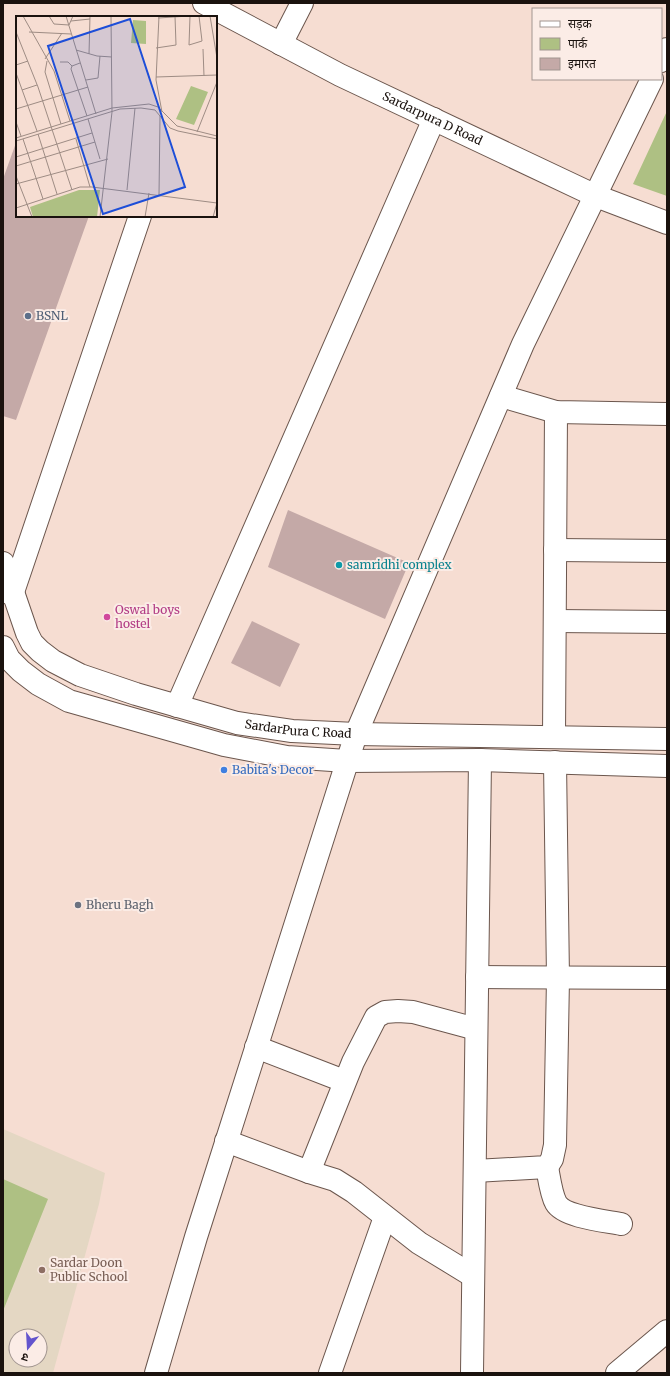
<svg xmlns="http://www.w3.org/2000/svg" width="670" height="1376" viewBox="0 0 670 1376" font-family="Merriweather,'Noto Sans Devanagari',serif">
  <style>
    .education { fill: #e4d7c3; fill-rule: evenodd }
    .green { fill: #aec083 }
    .building { fill: #c4a9a7 }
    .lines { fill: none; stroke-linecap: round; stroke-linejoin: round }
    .minor-casing { stroke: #6b564d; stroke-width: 24 }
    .minor { stroke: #fff; stroke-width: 22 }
    .service-dot { fill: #5c6f8a; stroke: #fbece6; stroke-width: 1.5 }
    .culture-dot { fill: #0f9aa8; stroke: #fbece6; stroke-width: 1.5 }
    .hotel-dot { fill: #d1479c; stroke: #fbece6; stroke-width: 1.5 }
    .shop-dot { fill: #3f7fe0; stroke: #fbece6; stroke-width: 1.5 }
    .worship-dot { fill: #6b7280; stroke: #fbece6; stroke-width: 1.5 }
    .education-dot { fill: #8d6e63; stroke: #fbece6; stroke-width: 1.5 }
    .labels { text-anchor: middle; stroke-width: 4; stroke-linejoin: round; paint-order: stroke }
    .street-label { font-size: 12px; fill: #1a120e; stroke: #fbece6 }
    .service-label { font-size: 12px; fill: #4e5e75; stroke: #fbece6; text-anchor: start }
    .culture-label { font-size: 12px; fill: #0d838f; stroke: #fbece6; text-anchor: start }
    .hotel-label { font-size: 12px; fill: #b23c85; stroke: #fbece6; text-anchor: start }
    .shop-label { font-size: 12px; fill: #366cbe; stroke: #fbece6; text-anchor: start }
    .worship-label { font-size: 12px; fill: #5b616d; stroke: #fbece6; text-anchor: start }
    .education-label { font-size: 12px; fill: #785e54; stroke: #fbece6; text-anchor: start }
    .inset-road { fill: none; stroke: #9e8c84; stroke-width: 1 }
    .view { fill: #1d4ed8; fill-opacity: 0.15; stroke: #1d4ed8; stroke-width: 2 }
    .inset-edge { fill: none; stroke: #1a120e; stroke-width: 2 }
  </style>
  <rect width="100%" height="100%" fill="#f6ddd2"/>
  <path class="education" d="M3,1129L105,1173L99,1204L53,1373H3ZM16,1336H40V1360H16Z"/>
  <path class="green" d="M667,111V196L633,184Z
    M3,1179L48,1199L3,1311Z"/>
  <path class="building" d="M17,140V216H89L16,420L3,416V179Z
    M288,510L409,563L385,619L268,567Z
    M252,621L300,644L280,687L231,663Z"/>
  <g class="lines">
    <defs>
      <g id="minor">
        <path id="s1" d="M204,3L340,75L596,196L667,223"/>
        <path d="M281,44L302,3"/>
        <path d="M661,61L667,49"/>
        <path d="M501,396L556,412L667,414"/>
        <path d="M555,550L667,551"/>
        <path id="s2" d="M3,563L27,633L32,643L40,651L53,661L80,675L136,694L237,723L292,731L356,734L667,739"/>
        <path d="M9,593L13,592L140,216"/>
        <path d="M555,621L667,622"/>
        <path d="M3,647L9,659L21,671L38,684L69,701L224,745L287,757L347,761L480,760L667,766"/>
        <path d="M177,706L434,119"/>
        <path d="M554,737L556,412"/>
        <path d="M477,977L667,978"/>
        <path d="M256,1047L344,1081"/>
        <path d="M226,1141L309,1172L335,1180L354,1192L419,1243L473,1276"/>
        <path d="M547,1167C549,1177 551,1194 556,1203C564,1217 606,1221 621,1224"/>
        <path d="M475,1171L547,1167L552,1159L555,1145L558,978L555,762"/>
        <path d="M309,1172L353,1062L376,1017L385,1012L398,1011L413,1012L476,1029"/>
        <path d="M156,1373L196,1237L356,734L523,344L652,79"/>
        <path d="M330,1373L385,1217"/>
        <path d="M472,1373L480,760"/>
        <path d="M617,1373L667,1331"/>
      </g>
    </defs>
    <use href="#minor" class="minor-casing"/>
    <use href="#minor" class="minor"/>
  </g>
  <circle class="service-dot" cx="28" cy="316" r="4"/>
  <circle class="culture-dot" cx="339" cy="565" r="4"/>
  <circle class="hotel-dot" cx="107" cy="617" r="4"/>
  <circle class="shop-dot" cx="224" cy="770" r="4"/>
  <circle class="worship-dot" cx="78" cy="905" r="4"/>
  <circle class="education-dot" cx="42" cy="1270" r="4"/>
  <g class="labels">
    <g class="street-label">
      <text dy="4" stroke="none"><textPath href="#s1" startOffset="256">Sardarpura D Road</textPath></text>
      <text dy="4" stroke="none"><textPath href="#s2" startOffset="369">SardarPura C Road</textPath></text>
    </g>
    <g class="service-label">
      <text x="36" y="320">BSNL</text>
    </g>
    <g class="culture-label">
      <text x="347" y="569">samridhi complex</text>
    </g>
    <g class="hotel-label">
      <text x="115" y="614">Oswal boys<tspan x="115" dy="14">hostel</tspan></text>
    </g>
    <g class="shop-label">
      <text x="232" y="774">Babita's Decor</text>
    </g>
    <g class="worship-label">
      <text x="86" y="909">Bheru Bagh</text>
    </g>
    <g class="education-label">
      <text x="50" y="1267">Sardar Doon<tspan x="50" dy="14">Public School</tspan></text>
    </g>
  </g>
  <g transform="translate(16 16)">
    <rect width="201" height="201" fill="#f6ddd2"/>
    <path d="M117,4L130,5V28L115,27ZM175,70L192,76L178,109L160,103ZM63,174H84L81,201H17L14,191Z" fill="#aec083"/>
    <path class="inset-road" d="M7,0L38,55L54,105M33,0L38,8L53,9L57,0M50,0L80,98M143,0L140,64L146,96M174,0L173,29L186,25L183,0M194,0L201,42M142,2L173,0M55,5L74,3M0,16L22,71L56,174M13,16L55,18M140,32L160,29L159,0M187,33L188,60M60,34L81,40L96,41M73,38L74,0M29,43L46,17M31,45L29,56L45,108M44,46H52L56,50M64,47L56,50L55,53L71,100M0,49L12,45M0,57L21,115M140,61L201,59M70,64L82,62L84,40M6,74L21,69M0,93L72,71M72,103L84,143M0,106L5,120M181,116L201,66M22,118L41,178M0,122L96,92L133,88L142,91L161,110L201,120M7,123L27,183M60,123L74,171M0,125L104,93L125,92L139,94L154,112L162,115L201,123M0,141L76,117M0,150L79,126M0,160L16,201M0,168L92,143M111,174L119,92M143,179L144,100M0,192L64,171H76L201,187M84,201L96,96L95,0M129,201L133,177M197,201L201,187"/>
    <path class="view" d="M114,3L169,171L87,198L32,30Z"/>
    <rect width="201" height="201" class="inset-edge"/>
  </g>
  <rect width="670" height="1376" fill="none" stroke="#1a120e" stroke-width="8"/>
  <rect x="532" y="8" width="130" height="72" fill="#fbece6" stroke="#a19590"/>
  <rect x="540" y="21" width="20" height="6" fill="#ffffff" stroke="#a19590"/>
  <text x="568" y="28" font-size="12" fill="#1a120e">सड़क</text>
  <rect x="540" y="38" width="20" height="12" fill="#aec083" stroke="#a19590"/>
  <text x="568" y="48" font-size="12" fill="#1a120e">पार्क</text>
  <rect x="540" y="58" width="20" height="12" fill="#c4a9a7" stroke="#a19590"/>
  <text x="568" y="68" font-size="12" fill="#1a120e">इमारत</text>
  <g transform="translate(28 1348) rotate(198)"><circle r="19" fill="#fbece6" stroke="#a19590"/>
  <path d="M0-3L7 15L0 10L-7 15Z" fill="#6354cd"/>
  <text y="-6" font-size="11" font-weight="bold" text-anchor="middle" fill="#1a120e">उ</text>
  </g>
</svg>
